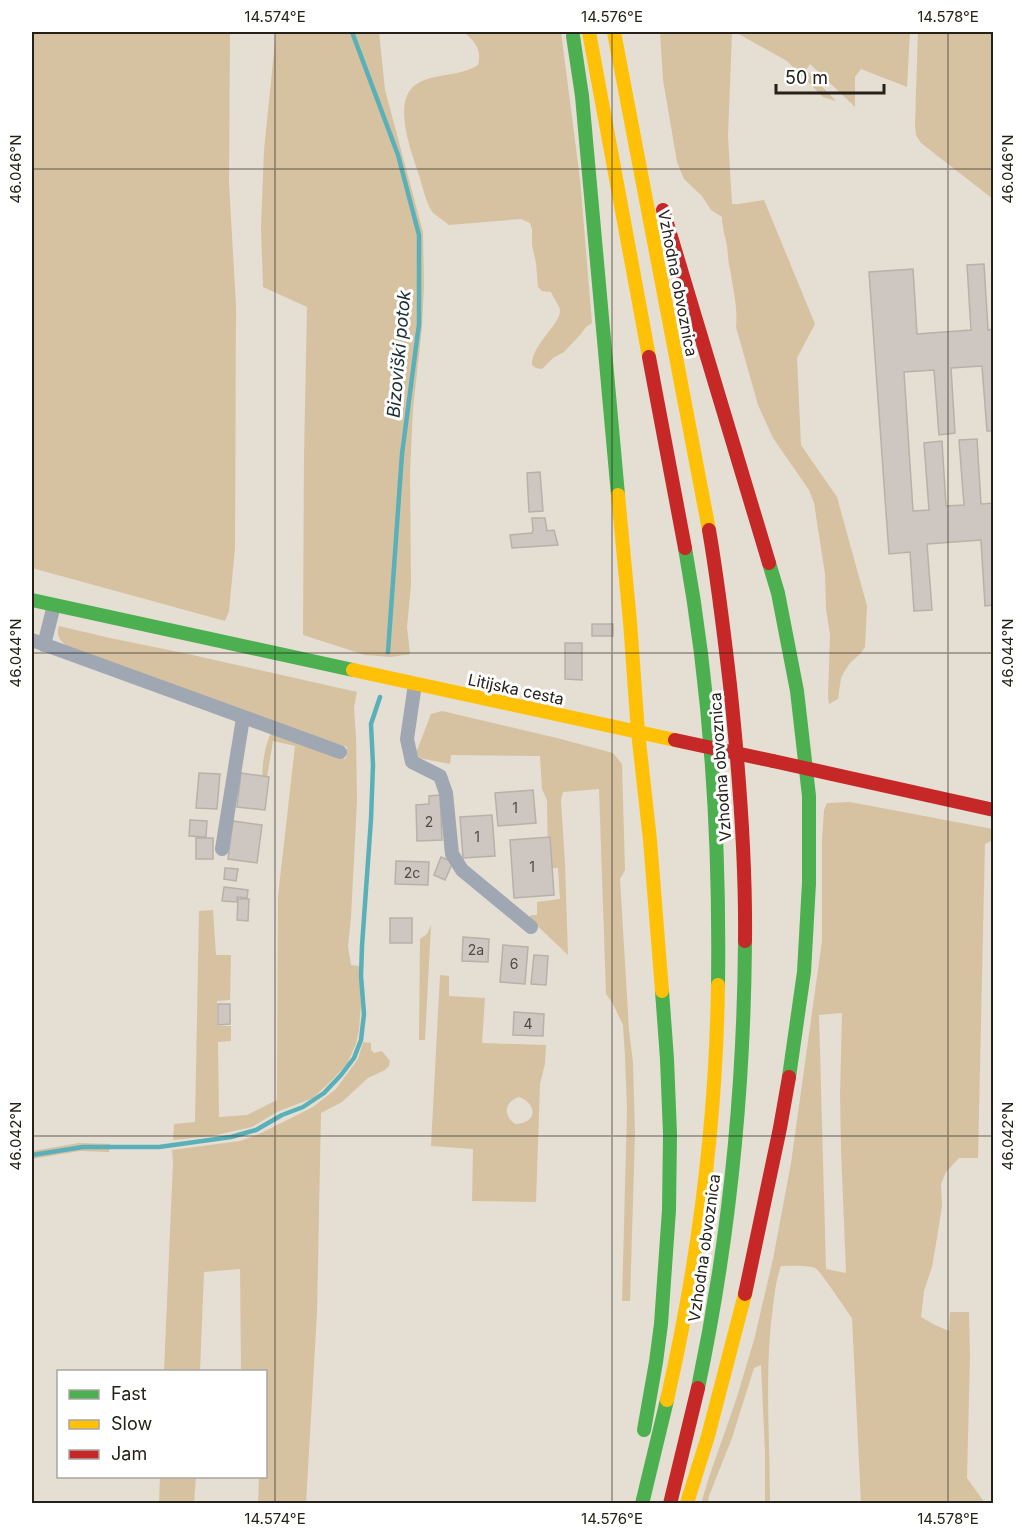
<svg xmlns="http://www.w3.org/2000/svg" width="1025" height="1535" viewBox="0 0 1025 1535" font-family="Inter,sans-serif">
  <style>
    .green { fill: #d6c2a0; fill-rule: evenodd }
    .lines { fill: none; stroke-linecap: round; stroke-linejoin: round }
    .stream { stroke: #5ab0b9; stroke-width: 4.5 }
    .building { fill: #cec6c0; stroke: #b8b1aa; stroke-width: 1.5 }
    .street { stroke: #9fa7b3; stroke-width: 14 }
    .fast { stroke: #4caf50; stroke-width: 14 }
    .slow { stroke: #ffc107; stroke-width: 14 }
    .jam { stroke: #c62828; stroke-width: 14 }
    .jam-bridge { stroke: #c62828; stroke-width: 14 }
    .ticks { fill: none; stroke: #252119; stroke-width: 1.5; stroke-opacity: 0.45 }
    .labels { text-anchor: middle; stroke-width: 6; stroke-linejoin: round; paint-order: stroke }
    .number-label { font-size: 14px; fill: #4f4a43 }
    .street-label { font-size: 16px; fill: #252119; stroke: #fff }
    .water-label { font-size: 18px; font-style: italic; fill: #1a2f32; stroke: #fff }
    .neatline { fill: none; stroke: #252119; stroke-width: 2 }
    .ticks-label { font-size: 15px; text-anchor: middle; fill: #252119 }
  </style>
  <rect width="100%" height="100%" fill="#e5ded3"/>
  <path class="green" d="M32,32H230L229,183L236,306L235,548L229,611L225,621L32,568Z
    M276,32H379L385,90L423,232L424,285L422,328L413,409L410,472L411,585L407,627L410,654L391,657L365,655L303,635L304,455L307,307L263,287L261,227L264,150Z
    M464,32H561L580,179L592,323L586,327L581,334L564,352L553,358L542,369L536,368L532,365C531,345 561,324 560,310C559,305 553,297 551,292L542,291L538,287L536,263L532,245V229L530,223L521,219L449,225C444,220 435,216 431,210C426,202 422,185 419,175C412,153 393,106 413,87C429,72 459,78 478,65C482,49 475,42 464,32Z
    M660,32H732L728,136L732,204H738L764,200L815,324L797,358L801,445L837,497L867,606L865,647L861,653L850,663L844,672L841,678L838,699L829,704L828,695L830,635L826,609L825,574L814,503L809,490L773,438L758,405L736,327C738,307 733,289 730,269C728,262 728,253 727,245C725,236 722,227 722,217L711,210L702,196L684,179L677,162L663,80Z
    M735,32H910L907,87L861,69L855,77V107L810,64L806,70L836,101L823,97L787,61Z
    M918,32H993V199L921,143L916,135L915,125Z
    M59,626L110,638L188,654L357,692L354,707L356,738L357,801L351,917L348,946L351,965L359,966L361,1005L359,1030L356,1044L347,1064L331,1081L313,1098L277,1112L252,1127L212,1136L173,1140L174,1124L195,1122L199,911L213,910L216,955H231L230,1000L217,1001V1026H231V1041L218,1042L219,1117L247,1115L277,1100L278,896L295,746L273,741L263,801C261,781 262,751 271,733L346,759L347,747L279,724L67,646C59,640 56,635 59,626Z
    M442,711L561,739L613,753L622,764L625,870L620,879L629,1030L633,1063L635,1133L630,1301H622L627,1110L625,1057L623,1025L613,1004L606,994L599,789L563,792L561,800L565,864L568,955L529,918L531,915H537V902L560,899L558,868H548L547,800L542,789L540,756L451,755L450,764L419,758L416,753L431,714Z
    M850,802L993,829V840L985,844L978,1158H959L946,1172L941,1184L942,1206L937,1238L932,1267L924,1291L921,1317L935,1325L949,1331L950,1312H969L970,1356L967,1478L985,1503H861L852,1318C846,1310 820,1270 815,1268C806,1265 790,1266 781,1266C776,1279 775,1292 773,1306C764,1371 770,1438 770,1503H765V1453L761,1365L754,1368L732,1438L709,1496L708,1503L701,1504L708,1480L736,1400L754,1340L773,1259L791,1163L822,941V839L824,810L827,803ZM842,1013L840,1094L841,1149L846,1273L826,1269L819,1015Z
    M431,925L425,1040H419L420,939L427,934Z
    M440,975L449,976V996L485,998L482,1043L546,1045L545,1064L540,1084L536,1202L472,1201L473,1149L431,1146ZM519,1097C530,1100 540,1115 525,1122C524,1123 517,1124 515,1124C503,1115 504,1102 519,1097Z
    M363,1042L371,1043V1050L374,1053L382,1051L390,1061L389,1066L385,1070L368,1078L342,1102L321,1113L317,1313L306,1503H258L259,1477L266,1476V1372L241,1371L240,1269L204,1272L200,1371H164L173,1162L172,1150L240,1141L257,1135L313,1107L336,1089L358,1059Z
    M79,1143L110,1144L109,1152L80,1151L32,1159V1151Z
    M160,1477H196L194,1503H159Z"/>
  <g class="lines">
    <path class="stream" d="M352,32L398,155L419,235V324L402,454L388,652
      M32,1155L83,1147H159L231,1137L256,1130L282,1115L303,1107L324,1093L341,1075L354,1058L361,1040L364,1014L361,976L362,946L371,819L373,765L371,724L380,697"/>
  </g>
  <path class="building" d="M984,264L988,330L994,329V431H987L982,366L951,368L955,433L939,435L934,370L904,372L913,511L929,510L924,443L942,441L946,506L964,505L959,440L977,439L981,504L994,503V605L985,606L981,540L927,544L932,610L914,611L910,552L889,554L869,272L913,269L917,334L971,330L967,265Z
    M540,472L543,511L529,512L527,473Z
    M532,518H545L547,531L554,530L558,545L512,548L510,535L532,533L533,530Z
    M592,624H613V636H592Z
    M565,643H582V680L565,679Z
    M199,773L220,774L217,809L196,808Z
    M241,773L269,777L265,810L237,807Z
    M533,790L536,823L498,826L495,793Z
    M440,795L442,840L417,841L416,805L429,804V796Z
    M492,815L495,856L463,858L460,817Z
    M190,820L207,821L206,837L189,836Z
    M233,821L262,825L257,863L228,859Z
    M550,837L554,895L514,898L510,840Z
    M196,838H213V859H196Z
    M441,857L453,862L445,880L434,875Z
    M396,861L429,862L428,885L395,884Z
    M225,868L238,869L236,881L224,879Z
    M224,887L248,890L247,898L237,897V902L222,901Z
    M238,899H249L248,921L237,920Z
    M390,918H412V943H390Z
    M463,937L489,939L488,962L462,961Z
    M503,945L528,947L525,984L500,982Z
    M534,955L548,956L546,985L531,984Z
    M218,1004H230V1024L218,1025Z
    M514,1012L544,1014L543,1036L513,1035Z"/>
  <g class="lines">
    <path class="street" d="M32,640L340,752
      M44,645L54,605
      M415,684L407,739L412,762L440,776L446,793L452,854L462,870L531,927
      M222,849L243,718"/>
    <path class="fast" d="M573,36L582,96L618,495
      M685,548C711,692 720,839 718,985
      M769,563L778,593L797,691L809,796V883L804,972L789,1077
      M32,600L353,670
      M698,1388C729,1241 744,1091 745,941
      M644,1430L656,1362L661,1324L669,1210L670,1134L667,1059L662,991
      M642,1504L667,1400"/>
    <path class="slow" d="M589,32L649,357
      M614,32L709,530
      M618,495L630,622L638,732L650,840L662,991
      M353,670L675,740
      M667,1400C698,1264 716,1125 718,985
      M687,1503L708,1436L745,1294"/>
    <path class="jam" d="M663,210L769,563
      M649,357L685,548
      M709,530C718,582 724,633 730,685C739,770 746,855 745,941
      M773,761L994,810
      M745,1294L780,1128L789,1077
      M670,1504L698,1388"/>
    <path class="jam-bridge" d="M675,740L773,761"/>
  </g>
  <path class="ticks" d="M275,32V1504M612,32V1504M948,32V1504M32,169H994M32,653H994M32,1136H994"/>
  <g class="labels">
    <g class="number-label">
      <text x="515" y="813">1</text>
      <text x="429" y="827">2</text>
      <text x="477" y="842">1</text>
      <text x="532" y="872">1</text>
      <text x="412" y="878">2c</text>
      <text x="476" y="955">2a</text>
      <text x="514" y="969">6</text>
      <text x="528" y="1029">4</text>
    </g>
    <g class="street-label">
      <text transform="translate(678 283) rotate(79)" y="6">Vzhodna obvoznica</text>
      <text transform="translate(516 689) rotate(12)" y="6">Litijska cesta</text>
      <text transform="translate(720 767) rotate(-94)" y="6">Vzhodna obvoznica</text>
      <text transform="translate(704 1248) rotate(-82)" y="6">Vzhodna obvoznica</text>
    </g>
    <g class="water-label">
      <text transform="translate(399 354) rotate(-85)" y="6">Bizoviški potok</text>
    </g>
  </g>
  <rect width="1025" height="1535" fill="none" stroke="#ffffff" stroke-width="66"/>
  <rect x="57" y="1370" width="210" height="108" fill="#ffffff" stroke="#a8a6a3" stroke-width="1.5"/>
  <rect x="69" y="1390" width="30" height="9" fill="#4caf50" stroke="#a8a6a3" stroke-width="1.5"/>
  <text x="111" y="1400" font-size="18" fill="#252119">Fast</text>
  <rect x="69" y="1420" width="30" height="9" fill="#ffc107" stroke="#a8a6a3" stroke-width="1.5"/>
  <text x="111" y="1430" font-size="18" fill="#252119">Slow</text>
  <rect x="69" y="1450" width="30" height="9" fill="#c62828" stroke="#a8a6a3" stroke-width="1.5"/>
  <text x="111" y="1460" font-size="18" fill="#252119">Jam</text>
  <path d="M776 84v9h108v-9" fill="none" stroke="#252119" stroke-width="3"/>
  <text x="785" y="84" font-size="18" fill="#252119" stroke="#ffffff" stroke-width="4.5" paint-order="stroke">50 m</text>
  <rect x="33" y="33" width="959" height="1469" class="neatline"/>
  <g class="ticks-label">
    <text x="275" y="22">14.574°E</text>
    <text x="612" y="22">14.576°E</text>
    <text x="948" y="22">14.578°E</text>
    <text transform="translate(16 169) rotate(-90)" y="5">46.046°N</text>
    <text transform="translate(1008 169) rotate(-90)" y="5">46.046°N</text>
    <text transform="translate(16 653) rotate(-90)" y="5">46.044°N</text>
    <text transform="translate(1008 653) rotate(-90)" y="5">46.044°N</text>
    <text transform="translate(16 1136) rotate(-90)" y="5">46.042°N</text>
    <text transform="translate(1008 1136) rotate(-90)" y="5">46.042°N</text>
    <text x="275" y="1524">14.574°E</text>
    <text x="612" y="1524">14.576°E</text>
    <text x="948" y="1524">14.578°E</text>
  </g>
</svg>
